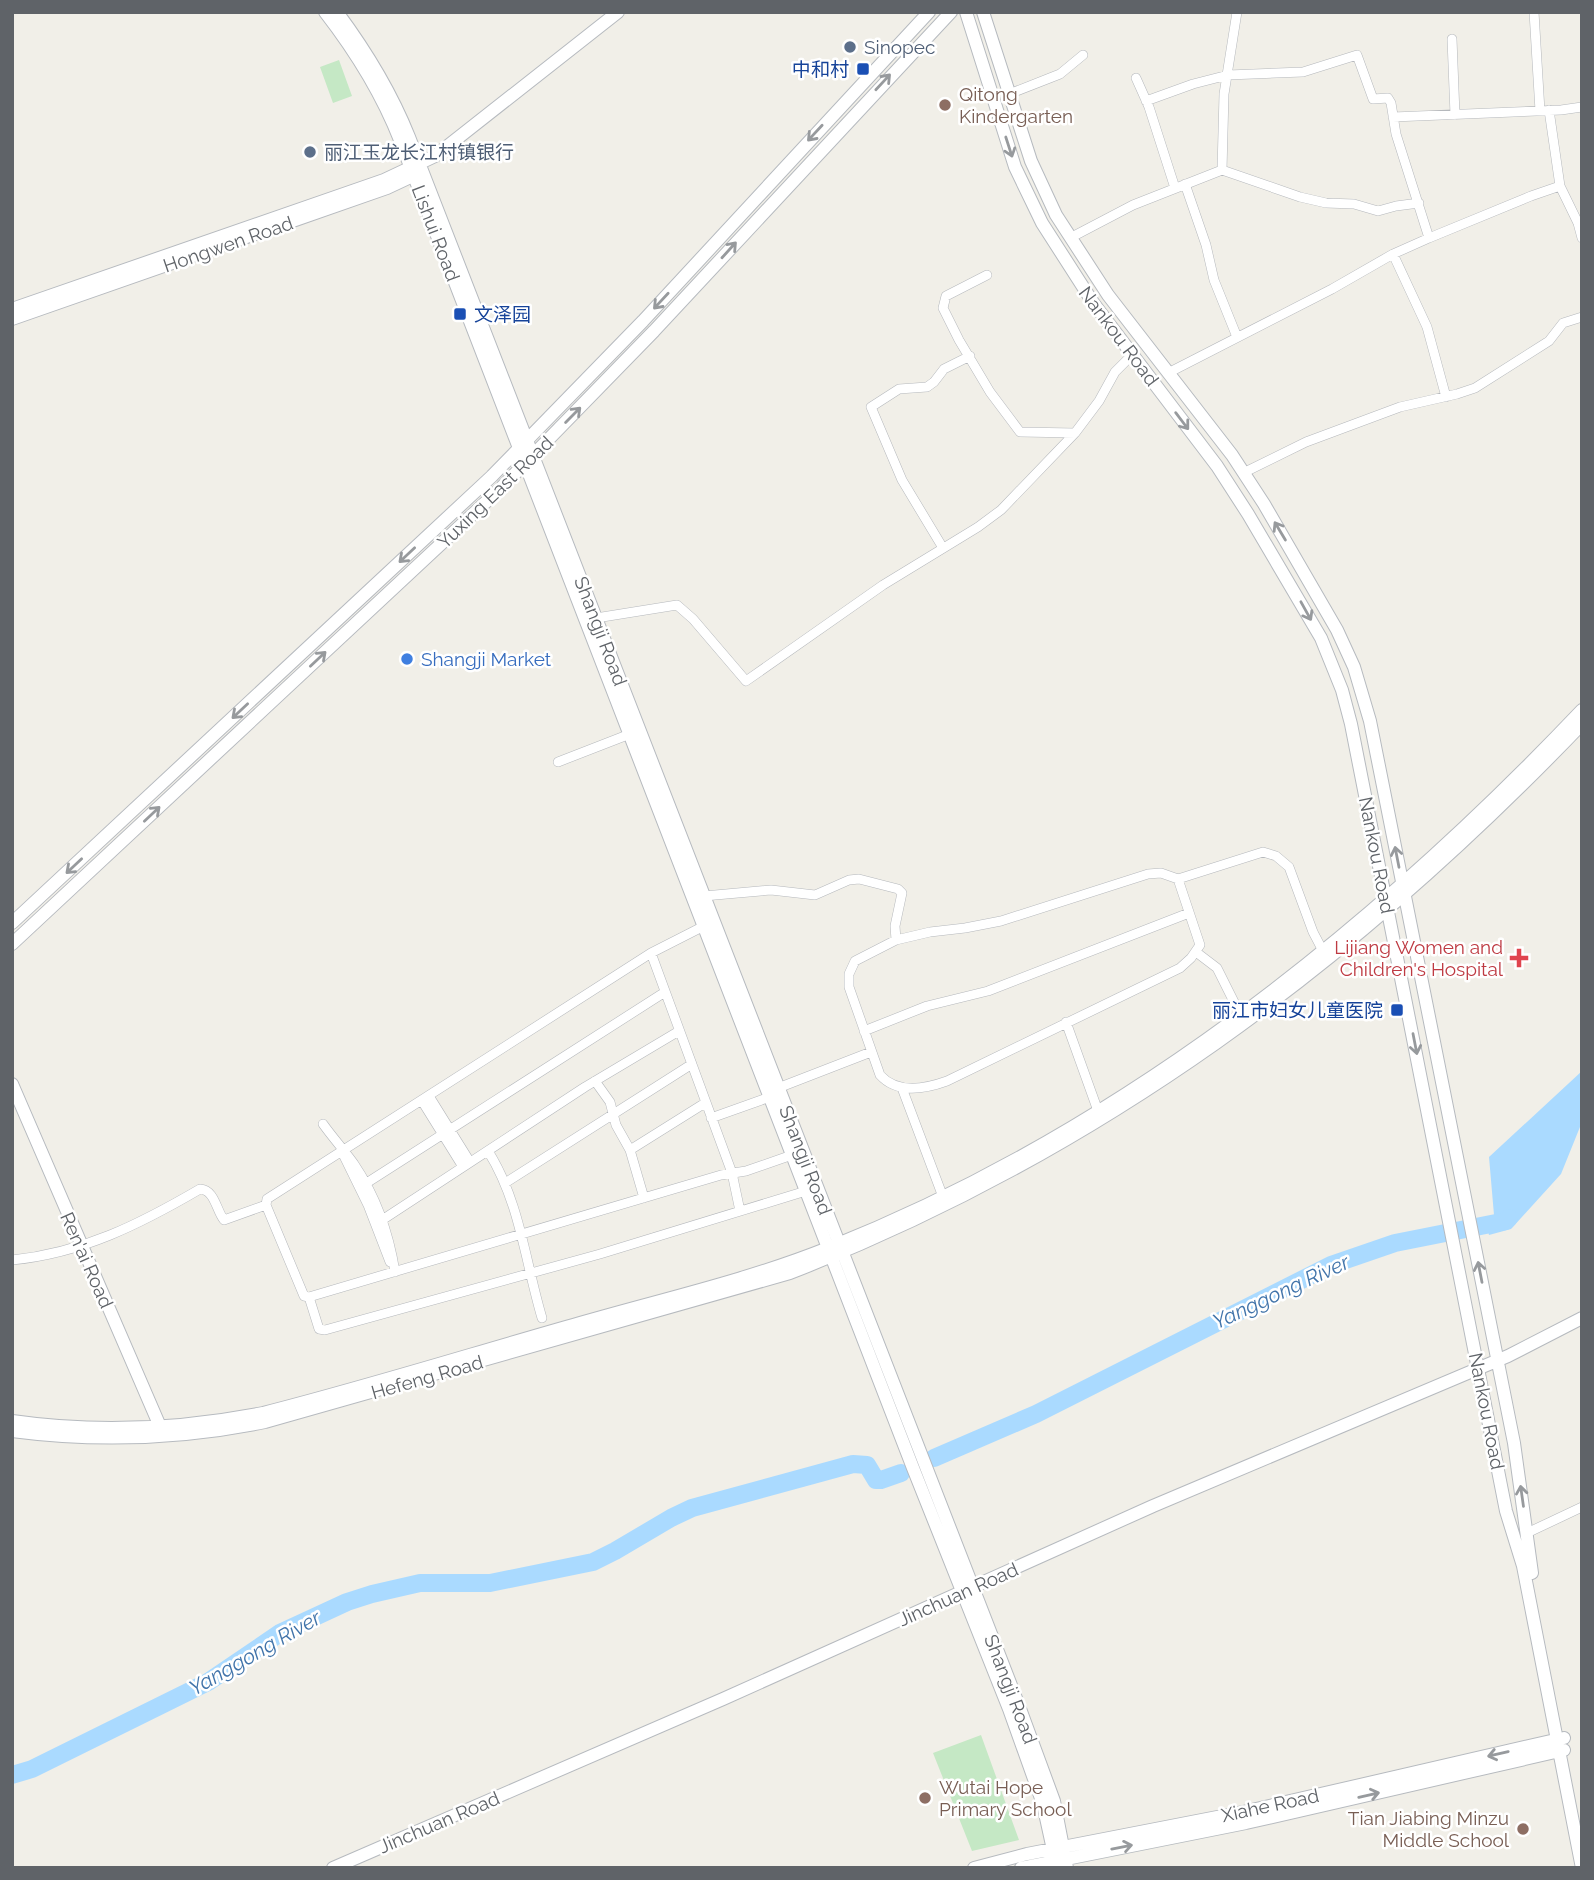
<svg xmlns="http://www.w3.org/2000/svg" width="1594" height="1880" viewBox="0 0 1594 1880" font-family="Raleway,'Noto Sans SC',sans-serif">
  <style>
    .green { fill: #c5e8c5 }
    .water { fill: #aadaff }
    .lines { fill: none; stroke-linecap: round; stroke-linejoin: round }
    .river { stroke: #aadaff; stroke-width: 18 }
    .street-casing { stroke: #b5b8bc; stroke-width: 10 }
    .secondary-casing { stroke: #b6babf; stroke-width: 14 }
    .street { stroke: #fff; stroke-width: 9 }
    .secondary { stroke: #fff; stroke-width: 12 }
    .oneway { stroke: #979a9d }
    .service-dot { fill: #5c6f8a; stroke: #fff; stroke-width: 2.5 }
    .transit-dot { fill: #1a4fb4; stroke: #fff; stroke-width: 2.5 }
    .education-dot { fill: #8d6e63; stroke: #fff; stroke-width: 2.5 }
    .shop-dot { fill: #3f7fe0; stroke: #fff; stroke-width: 2.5 }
    .health-dot { fill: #e0444e; stroke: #fff; stroke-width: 2.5 }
    .labels { text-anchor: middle; stroke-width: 5; stroke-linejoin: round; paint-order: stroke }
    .service-label { font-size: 19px; fill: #4e5e75; stroke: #fff; text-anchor: start }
    .transit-label { font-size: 19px; fill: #164399; stroke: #fff; text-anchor: end }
    .education-label { font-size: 19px; fill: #785e54; stroke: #fff; text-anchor: start }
    .street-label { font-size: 19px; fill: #5f6368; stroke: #fff }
    .shop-label { font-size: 19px; fill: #366cbe; stroke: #fff; text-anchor: start }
    .health-label { font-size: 19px; fill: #be3a42; stroke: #fff; text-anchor: end }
    .water-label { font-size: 21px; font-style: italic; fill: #4174aa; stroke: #fff }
  </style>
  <rect width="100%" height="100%" fill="#f1efe8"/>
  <path class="green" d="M339,60L352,96L333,103L320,67Z
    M981,1735L1019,1840L972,1851L933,1753Z"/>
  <path class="water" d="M1582,1071V1122L1561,1174L1511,1229L1489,1235L1485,1218L1494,1215L1489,1157Z"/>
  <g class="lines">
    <path class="river" d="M934,1458L1036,1414L1331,1265L1395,1243L1506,1221L1509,1218
      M12,1775L32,1769L208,1682L280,1633L347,1602L372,1594L420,1583H490L593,1562L615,1551L671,1518L692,1508L853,1464L867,1465L876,1480H881L901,1473"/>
    <defs>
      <path id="street" d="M1237,12L1224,94L1222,170L1300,197L1326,203L1354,204L1378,211L1396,206L1419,203
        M1534,12L1540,111
        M1452,39L1455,115
        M1136,78L1149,107L1175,188
        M1009,94L1060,74L1083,55
        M1146,101L1193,84L1228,75L1303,72L1357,55L1373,99L1388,98L1391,103L1396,134L1429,238L1393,254L1332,289L1168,373
        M1393,117L1561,110L1582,107
        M1185,184L1206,245L1214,280L1237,337
        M1560,186L1578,223L1582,238
        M1070,238L1133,205L1222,170
        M1429,238L1531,196L1560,186L1549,110
        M1393,254L1427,327L1446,397
        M987,275L946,296L943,308L959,340L990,392L1020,432L1075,433
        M1243,473L1306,442L1400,407L1457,394L1475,388L1549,341L1563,323L1582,317
        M943,548L902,480L871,407L899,389L927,387L934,382L944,369L970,356
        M596,618L677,605L693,619L746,681L883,585L978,527L1001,510L1075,433L1099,401L1115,372L1132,355
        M558,762L630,734
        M1178,879L1200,945L1191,958L1180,968L947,1081C925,1089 897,1094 880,1075L849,987V974L855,961L896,940L930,932L965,928L1001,921L1148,874L1161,873L1178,879L1263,852L1276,856L1289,867L1313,932L1323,951
        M704,896L771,890L815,895L849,880L859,879L898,889L902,893L895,926L896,940
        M704,926L651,953L267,1199L266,1205L304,1296L309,1297L319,1329L325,1330L600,1254L806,1191
        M1196,952L1217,968L1240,1014
        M651,953L732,1173L740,1211
        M1066,1022L1098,1111
        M864,1031L927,1006L988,991L1189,913
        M595,1081L610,1102L616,1125L630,1150L644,1198
        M778,1088L871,1052
        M902,1088L943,1197
        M429,1096L470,1162
        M422,1101L463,1167
        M711,1118L770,1097
        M323,1124C333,1138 344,1150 354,1164C375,1195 389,1234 395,1272
        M630,1150L705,1103
        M488,1151C520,1202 525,1261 542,1318
        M344,1156L368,1205L390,1262
        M505,1183L692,1064
        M365,1184L665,992
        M376,1224L585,1087L679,1031
        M12,1260C83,1253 140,1224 200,1189C215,1190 216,1210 224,1220L266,1205
        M309,1297L721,1175L746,1171L792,1155
        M1527,1533L1582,1507"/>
      <path id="secondary" d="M325,12C356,52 382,94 400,140L913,1468L1009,1709L1043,1804L1057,1868
        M337,12C366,51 391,92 409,137L1019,1706L1054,1801L1067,1868
        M966,12L1015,167L1042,223L1094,304L1217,466L1248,514L1321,638L1342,690L1351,724L1506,1511L1523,1566L1582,1868
        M983,12L1031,161L1056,215L1108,295L1232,455L1264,504L1337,630L1354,667L1370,721L1514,1443L1532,1573
        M12,309L384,180L435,156L618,12
        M12,319L387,188L419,173
        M12,923L492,476L643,321L929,12
        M12,944L502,487L654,331L951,12
        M12,1084L162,1431
        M12,1421C95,1433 181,1429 263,1413C369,1386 474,1353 580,1323C663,1299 748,1280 828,1248C1118,1133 1369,934 1582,710
        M12,1431C96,1442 182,1439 265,1422L790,1273C1100,1152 1353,963 1582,724
        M333,1868L723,1699L1153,1506L1508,1356L1582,1318
        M974,1868L1027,1854L1243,1812L1564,1738
        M1021,1868L1246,1823L1564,1750"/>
    </defs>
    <use href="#street" class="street-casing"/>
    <use href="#secondary" class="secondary-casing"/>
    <use href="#street" class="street"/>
    <use href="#secondary" class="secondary"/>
  </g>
  <defs><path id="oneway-shaft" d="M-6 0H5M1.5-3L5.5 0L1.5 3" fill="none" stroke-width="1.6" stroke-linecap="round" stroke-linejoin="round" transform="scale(1.75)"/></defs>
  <g class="oneway">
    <use href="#oneway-shaft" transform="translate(883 82) rotate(-47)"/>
    <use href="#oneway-shaft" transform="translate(815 133) rotate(133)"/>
    <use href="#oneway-shaft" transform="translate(1009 147) rotate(72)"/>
    <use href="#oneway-shaft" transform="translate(729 250) rotate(-48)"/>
    <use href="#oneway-shaft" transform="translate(661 301) rotate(133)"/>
    <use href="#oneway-shaft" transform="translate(573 415) rotate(-45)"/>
    <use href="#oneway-shaft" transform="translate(1182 421) rotate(53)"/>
    <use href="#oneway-shaft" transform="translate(1280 531) rotate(-121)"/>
    <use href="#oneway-shaft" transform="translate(407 555) rotate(137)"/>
    <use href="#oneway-shaft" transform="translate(1306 611) rotate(61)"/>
    <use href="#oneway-shaft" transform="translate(318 659) rotate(-43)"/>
    <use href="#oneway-shaft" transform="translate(240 711) rotate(137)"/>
    <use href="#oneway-shaft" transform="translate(152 814) rotate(-43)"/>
    <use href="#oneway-shaft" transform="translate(1397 857) rotate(-101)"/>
    <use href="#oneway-shaft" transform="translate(74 866) rotate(137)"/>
    <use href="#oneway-shaft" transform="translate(1415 1044) rotate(79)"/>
    <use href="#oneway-shaft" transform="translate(1480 1272) rotate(-101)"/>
    <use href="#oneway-shaft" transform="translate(1522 1496) rotate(-98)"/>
    <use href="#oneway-shaft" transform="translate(1498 1754) rotate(167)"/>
    <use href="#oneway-shaft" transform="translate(1369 1795) rotate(-13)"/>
    <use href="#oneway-shaft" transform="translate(1122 1847) rotate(-11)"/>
  </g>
  <g class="service-dot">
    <circle cx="850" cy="47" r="7"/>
    <circle cx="310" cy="152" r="7"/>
  </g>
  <g class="transit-dot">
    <rect x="856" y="62" width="14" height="14" rx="3.5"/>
    <rect x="453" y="307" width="14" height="14" rx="3.5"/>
    <rect x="1390" y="1003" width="14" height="14" rx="3.5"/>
  </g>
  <g class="education-dot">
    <circle cx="945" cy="105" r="7"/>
    <circle cx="925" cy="1798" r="7"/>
    <circle cx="1523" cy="1829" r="7"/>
  </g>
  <circle class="shop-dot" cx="407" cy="659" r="7"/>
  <path class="health-dot" d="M1515.5 947.5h7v7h7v7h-7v7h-7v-7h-7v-7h7z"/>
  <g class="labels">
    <g class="service-label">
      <text x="864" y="54">Sinopec</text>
      <text x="324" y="159">丽江玉龙长江村镇银行</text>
    </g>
    <g class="transit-label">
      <text x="849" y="76">中和村</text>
      <text x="474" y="321" text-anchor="start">文泽园</text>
      <text x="1383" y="1017">丽江市妇女儿童医院</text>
    </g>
    <g class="education-label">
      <text x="959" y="101">Qitong<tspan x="959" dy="22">Kindergarten</tspan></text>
      <text x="939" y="1794">Wutai Hope<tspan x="939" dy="22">Primary School</tspan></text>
      <text x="1509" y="1825" text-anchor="end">Tian Jiabing Minzu<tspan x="1509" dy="22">Middle School</tspan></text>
    </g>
    <g class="street-label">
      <text transform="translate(436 233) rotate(69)" y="7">Lishui Road</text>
      <text transform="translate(228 244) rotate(-19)" y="7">Hongwen Road</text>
      <text transform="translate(1119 336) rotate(53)" y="7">Nankou Road</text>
      <text transform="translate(495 492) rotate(-44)" y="7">Yuxing East Road</text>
      <text transform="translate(601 631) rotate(69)" y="7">Shangji Road</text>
      <text transform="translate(1377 855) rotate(79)" y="7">Nankou Road</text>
      <text transform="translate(806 1160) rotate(69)" y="7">Shangji Road</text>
      <text transform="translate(87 1260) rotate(66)" y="7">Ren'ai Road</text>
      <text transform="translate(427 1377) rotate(-16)" y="7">Hefeng Road</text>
      <text transform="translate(1487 1411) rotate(79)" y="7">Nankou Road</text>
      <text transform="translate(958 1594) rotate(-24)" y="7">Jinchuan Road</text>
      <text transform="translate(1011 1689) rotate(69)" y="7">Shangji Road</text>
      <text transform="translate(1270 1805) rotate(-12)" y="7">Xiahe Road</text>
      <text transform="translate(439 1822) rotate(-23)" y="7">Jinchuan Road</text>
    </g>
    <g class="shop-label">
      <text x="421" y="666">Shangji Market</text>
    </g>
    <g class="health-label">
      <text x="1503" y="954">Lijiang Women and<tspan x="1503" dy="22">Children's Hospital</tspan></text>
    </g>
    <g class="water-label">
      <text transform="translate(1281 1292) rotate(-25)" y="7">Yanggong River</text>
      <text transform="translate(255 1653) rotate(-30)" y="7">Yanggong River</text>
    </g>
  </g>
  <rect width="1594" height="1880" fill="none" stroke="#5f6368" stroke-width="28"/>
</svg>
